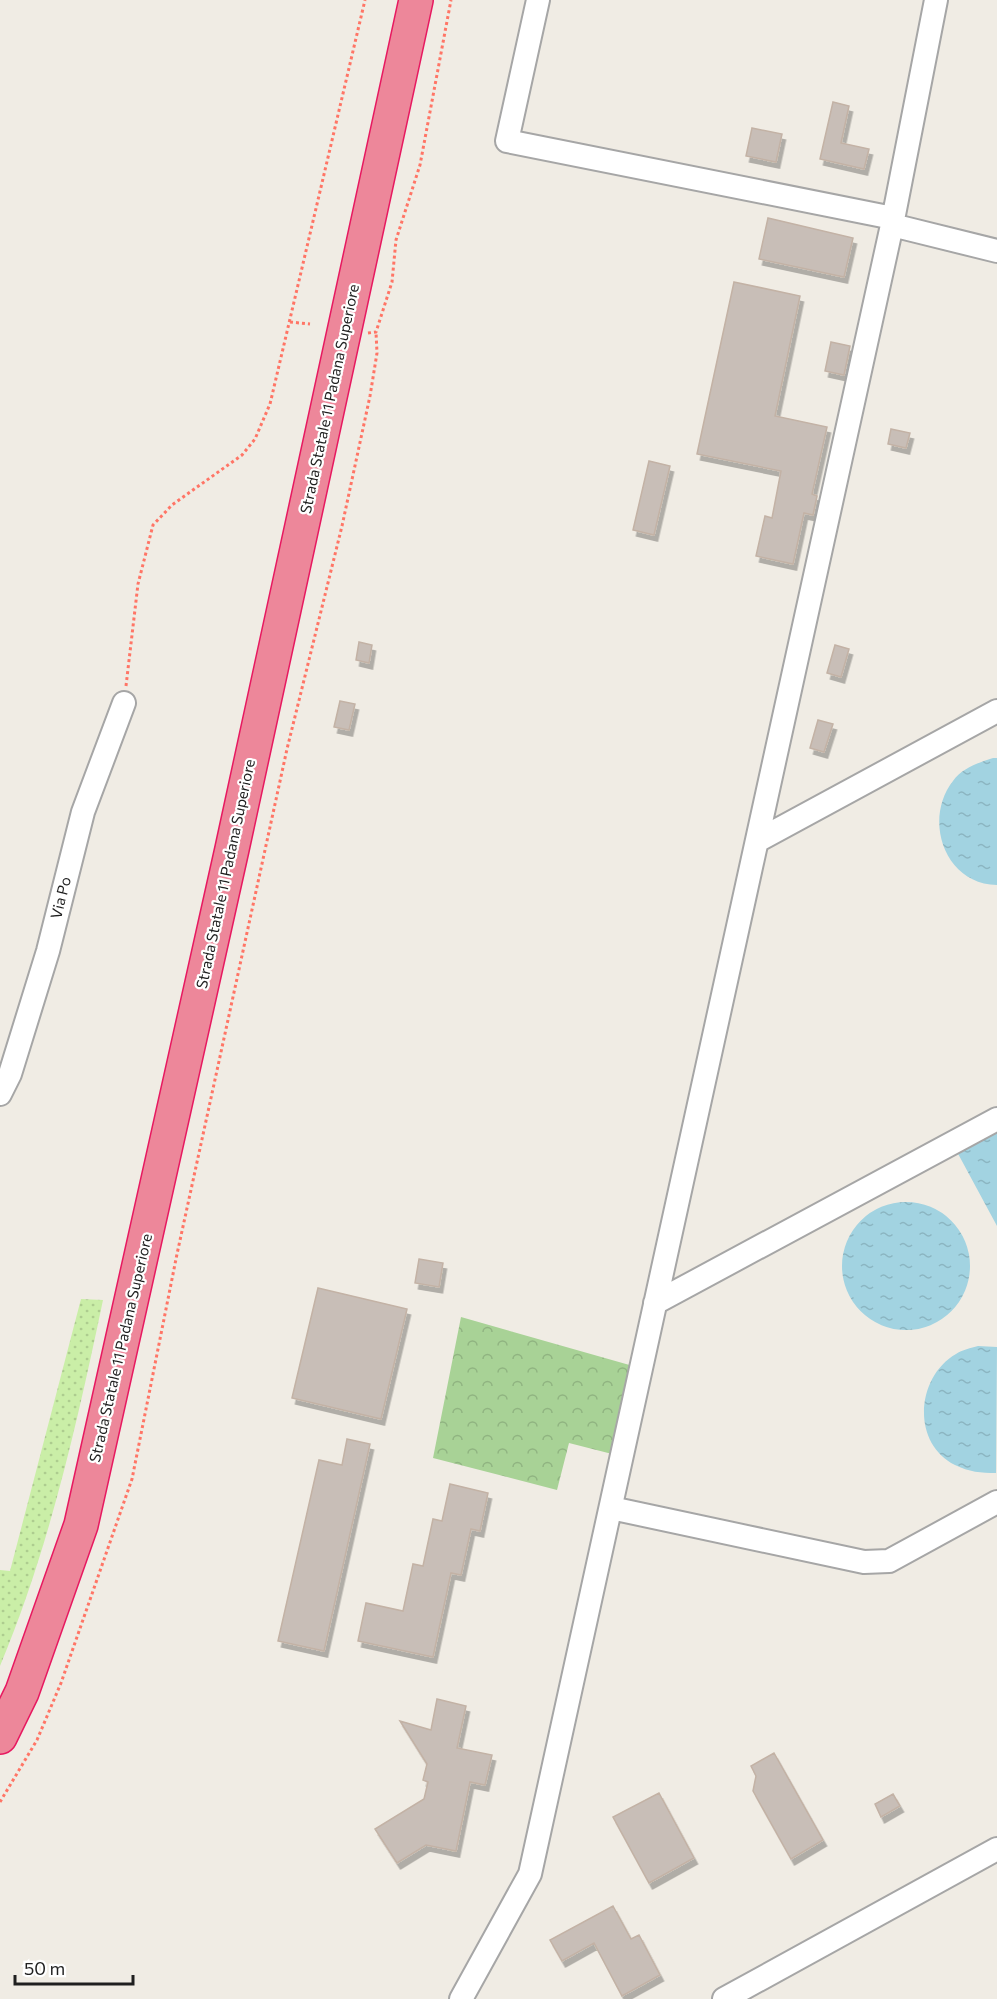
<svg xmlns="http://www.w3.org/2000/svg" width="997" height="1999" viewBox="0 0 997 1999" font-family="Commissioner,sans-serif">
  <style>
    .grass { fill: url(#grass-dots) }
    .forest { fill: url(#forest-crowns) }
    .water { fill: url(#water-ripples) }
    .building { fill: #c8beb7; stroke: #c3b2a5; stroke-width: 1.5; filter: url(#shadow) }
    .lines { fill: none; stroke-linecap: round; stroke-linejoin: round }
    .minor-casing { stroke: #a6a6a6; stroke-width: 26 }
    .highway-casing { stroke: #e71960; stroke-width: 36 }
    .path { stroke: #ff7566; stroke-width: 3; stroke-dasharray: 3 3; stroke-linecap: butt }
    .minor { stroke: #fff; stroke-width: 22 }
    .highway { stroke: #ed879a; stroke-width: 33 }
    .labels { text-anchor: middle; stroke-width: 4.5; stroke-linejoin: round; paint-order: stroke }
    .street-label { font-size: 15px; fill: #1f1f1f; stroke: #fff }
  </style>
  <defs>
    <pattern id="grass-dots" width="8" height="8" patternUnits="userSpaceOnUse" patternTransform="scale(1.5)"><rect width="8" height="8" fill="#caeea7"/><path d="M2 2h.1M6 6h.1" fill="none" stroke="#adcc8f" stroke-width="1.8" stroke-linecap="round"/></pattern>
    <pattern id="forest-crowns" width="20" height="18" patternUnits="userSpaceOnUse" patternTransform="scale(1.5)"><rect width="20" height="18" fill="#a8d296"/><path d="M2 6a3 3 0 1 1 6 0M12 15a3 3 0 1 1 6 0" fill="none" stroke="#90b481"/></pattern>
    <pattern id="water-ripples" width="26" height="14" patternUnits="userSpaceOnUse" patternTransform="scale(1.5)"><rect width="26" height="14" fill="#a2d3e1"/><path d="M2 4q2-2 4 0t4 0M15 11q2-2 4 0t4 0" fill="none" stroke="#8bb5c1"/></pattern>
    <filter id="shadow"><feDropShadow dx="3.5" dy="6" stdDeviation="0" flood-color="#0004"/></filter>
  </defs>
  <rect width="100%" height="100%" fill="#f0ece4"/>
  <path class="grass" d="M81,1299L103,1300C77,1424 49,1549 0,1666V1570L10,1571Z"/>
  <path class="forest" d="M461,1317L633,1366L616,1455L569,1443L557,1490L433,1458Z"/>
  <path class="water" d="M993,758H997V885C944,884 923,819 953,781C962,768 978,763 993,758Z
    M997,1128V1226L956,1150Z
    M842 1266a64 64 0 1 1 128 0a64 64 0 1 1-128 0Z
    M978,1346L997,1347L996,1473C981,1473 969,1472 955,1465C911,1443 916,1377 956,1354C962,1350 971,1348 978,1346Z"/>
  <path class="building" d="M833,102L849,106L841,143L869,149L864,169L820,159Z
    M752,128L782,134L776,162L746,156Z
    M768,218L853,238L844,277L759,259Z
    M734,282L800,296L775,416L827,427L812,494L817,496L813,515L804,513L793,564L756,556L765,516L772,518L781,471L697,454Z
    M831,342L850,346L844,375L825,371Z
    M891,429L910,433L906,448L888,444Z
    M649,461L670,466L654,535L633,530Z
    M359,642L372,645L369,663L356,660Z
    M835,645L849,649L841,677L827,673Z
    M340,701L355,704L349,730L334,727Z
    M818,720L833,724L824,752L810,748Z
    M419,1259L443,1263L439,1287L415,1283Z
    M318,1288L407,1309L381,1419L292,1398Z
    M347,1439L370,1444L324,1651L278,1641L319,1460L342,1465Z
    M450,1484L488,1493L480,1531L471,1529L461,1575L451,1573L433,1657L358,1641L366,1603L403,1611L413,1564L423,1566L433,1519L442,1521Z
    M437,1699L466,1706L457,1748L492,1755L485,1785L470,1782L456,1851L426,1845L397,1863L375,1829L424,1799L428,1782L423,1780L427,1764L400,1721L431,1730Z
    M774,1753L823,1840L791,1859L753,1791L756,1776L751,1766Z
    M659,1793L694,1858L649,1883L613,1817Z
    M893,1794L900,1806L881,1817L875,1804Z
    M613,1906L631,1939L639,1935L660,1975L622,1996L594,1943L562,1961L550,1940Z"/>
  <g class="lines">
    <defs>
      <path id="minor" d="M538,0L507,141L893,218
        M936,0L892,225L997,251
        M757,841L997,711
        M0,1094L10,1074L48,951L83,812L124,703
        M655,1303L997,1119
        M611,1508L864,1562L889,1561L997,1502
        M461,1999L530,1874L892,225
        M724,1999L997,1849"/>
      <path id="highway" d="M0,1737L22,1692L81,1525L232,849L416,0"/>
    </defs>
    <use href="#minor" class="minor-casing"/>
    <use href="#highway" class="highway-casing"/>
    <path class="path" d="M290,322L310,324
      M368,333L376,332L392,282L396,240L420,165L451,0
      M126,686L138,584L153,525L172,505L242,455L255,439L270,404L365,0
      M0,1802L37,1740L61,1683L132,1479L177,1254L287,749L342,526L370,396L377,353L376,332"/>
    <use href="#minor" class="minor"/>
    <use href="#highway" class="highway"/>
  </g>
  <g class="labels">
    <g class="street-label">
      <text transform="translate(330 399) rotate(-78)" y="5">Strada Statale 11 Padana Superiore</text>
      <text transform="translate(226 874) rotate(-78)" y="5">Strada Statale 11 Padana Superiore</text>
      <text transform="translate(61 898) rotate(-76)" y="5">Via Po</text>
      <text transform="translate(121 1348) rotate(-77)" y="5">Strada Statale 11 Padana Superiore</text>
    </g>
  </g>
  <path d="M15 1975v9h118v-9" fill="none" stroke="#1f1f1f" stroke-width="3"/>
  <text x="24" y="1975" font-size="18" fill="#1f1f1f" stroke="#ffffff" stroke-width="4.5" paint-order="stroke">50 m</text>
</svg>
